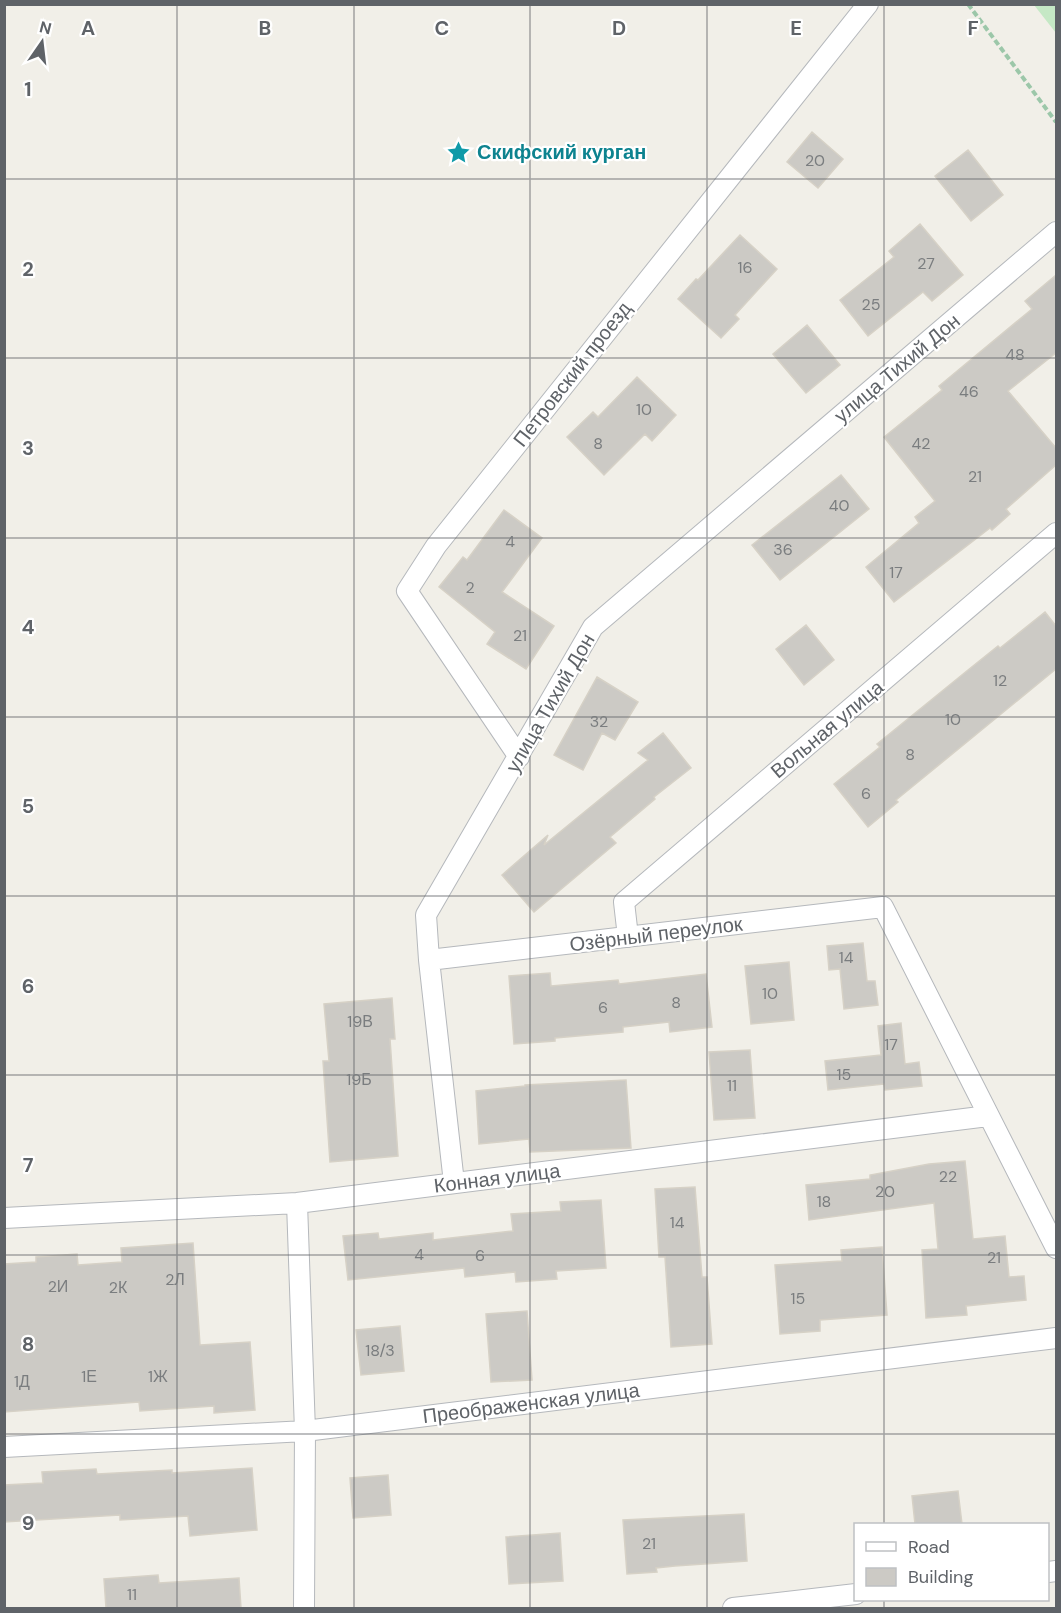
<svg xmlns="http://www.w3.org/2000/svg" width="1061" height="1613" viewBox="0 0 1061 1613" font-family="'DM Sans',sans-serif">
  <style>
    .green { fill: #c5e8c5 }
    .building { fill: #cccac5; stroke: #d6d1c6; stroke-width: 1.5 }
    .lines { fill: none; stroke-linecap: round; stroke-linejoin: round }
    .street-casing { stroke: #b5b8bc; stroke-width: 22 }
    .path { stroke: #9cc7a9; stroke-width: 4; stroke-dasharray: 6 3; stroke-linecap: butt }
    .street { stroke: #fff; stroke-width: 20 }
    .grid { fill: none; stroke: #5f6368; stroke-width: 1.5; stroke-opacity: 0.55 }
    .labels { text-anchor: middle; stroke-width: 4.5; stroke-linejoin: round; paint-order: stroke }
    .number-label { font-size: 16px; fill: #7a7d7f }
    .culture-label { font-size: 20px; font-weight: bold; fill: #0d838f; stroke: #fff; text-anchor: start }
    .street-label { font-size: 20px; fill: #5f6368; stroke: #fff }
    .grid-label { font-size: 20px; text-anchor: middle; font-weight: bold; fill: #5f6368; stroke: #fff; stroke-width: 4.5; stroke-linejoin: round; paint-order: stroke }
  </style>
  <rect width="100%" height="100%" fill="#f1efe8"/>
  <path class="green" d="M1034,5H1056V33Z"/>
  <path class="building" d="M812,132L843,159L818,188L787,162Z
    M968,150L1003,195L971,221L935,176Z
    M920,224L963,275L932,301L923,292L868,336L840,300L894,257L889,251Z
    M740,235L777,269L735,315L739,319L721,338L678,299L696,279L698,280Z
    M1056,275V353L1008,391L1056,448V465L1006,509L1010,514L992,530L990,528L894,602L866,567L919,523L915,517L935,501L884,437L942,390L939,386L1032,309L1025,301Z
    M807,325L840,365L806,393L773,354Z
    M637,377L676,415L652,441L645,434L604,475L567,437L593,412L598,417Z
    M841,475L869,509L780,580L752,545Z
    M504,510L542,538L502,592L554,626L526,669L487,644L495,632L439,587L463,557L467,560Z
    M1045,612L1056,626V669L896,800L898,802L868,827L834,784L880,747L877,744L968,670L998,646L1000,648Z
    M806,625L834,660L804,685L776,649Z
    M597,677L638,702L615,740L602,733L583,770L554,755Z
    M663,733L691,768L654,797L655,799L610,837L616,843L534,912L502,875L548,835L544,845L648,760L638,753Z
    M863,943L867,981H875L878,1005L844,1009L840,969L829,970L827,946Z
    M789,962L794,1020L751,1024L745,966Z
    M550,973L551,986L618,980L619,984L706,974L712,1027L670,1032L669,1022L623,1027V1032L555,1038V1041L514,1044L509,976Z
    M392,998L395,1039H390L398,1156L330,1162L323,1061H329L324,1004Z
    M901,1023L905,1064L919,1062L922,1086L885,1090L884,1084L828,1090L825,1061L881,1055L878,1026Z
    M750,1050L755,1118L714,1120L709,1052Z
    M626,1080L631,1148L530,1152L529,1139L479,1144L476,1091L525,1086V1085Z
    M965,1161L973,1239L1005,1236L1009,1277L1024,1276L1026,1300L966,1306L967,1315L926,1318L922,1250L938,1249L934,1203L809,1220L806,1185L870,1179V1175L929,1164Z
    M695,1187L702,1277H707L712,1344L671,1347L665,1257H659L655,1189Z
    M601,1200L606,1268L556,1271L557,1279L516,1282L515,1272L465,1277L464,1268L348,1280L343,1236L378,1233L379,1239L433,1233V1240L513,1231L511,1214L561,1211L560,1202Z
    M193,1243L200,1345L250,1342L255,1410L214,1413V1406L140,1411L139,1402L4,1412V1264L36,1262V1257L77,1254L78,1265L122,1262L121,1248Z
    M882,1247L887,1315L820,1320V1331L780,1334L775,1265L842,1261L841,1250Z
    M527,1311L532,1380L491,1382L486,1314Z
    M400,1326L404,1371L361,1375L356,1330Z
    M252,1468L257,1530L190,1536L188,1516L120,1520V1515L4,1522V1485L43,1483L42,1472L96,1469L97,1474L172,1470V1473Z
    M388,1475L391,1515L353,1518L350,1478Z
    M958,1491L962,1524H915L912,1496Z
    M744,1514L747,1561L675,1566L656,1568L657,1572L627,1574L623,1520Z
    M560,1533L563,1581L509,1584L506,1537Z
    M158,1575L159,1583L239,1578L241,1608H106L104,1579Z"/>
  <g class="lines">
    <defs>
      <path id="street" d="M519,757L407,591L436,546L868,4
        M628,937L624,902L1056,533
        M429,960L883,907L1056,1248
        M454,1183L429,960L426,915L593,627L1056,232
        M297,1203L305,1431L304,1608
        M4,1218L297,1203L988,1116
        M4,1447L305,1431L1056,1338
        M1048,1572L1056,1571
        M733,1608L856,1594"/>
    </defs>
    <use href="#street" class="street-casing"/>
    <path class="path" d="M968,4L1056,122"/>
    <use href="#street" class="street"/>
  </g>
  <path class="grid" d="M177,4V1608M354,4V1608M530,4V1608M707,4V1608M884,4V1524M4,179H1056M4,358H1056M4,538H1056M4,717H1056M4,896H1056M4,1075H1056M4,1255H1056M4,1434H1056M884,1600V1608"/>
  <defs>
    <symbol id="sight-bare" viewBox="-9 -9 18 18"><path d="M0-6L1.8-2.2L6-1.7L2.9 1.2L3.7 5.4L0 3.3L-3.7 5.4L-2.9 1.2L-6-1.7L-1.8-2.2Z" fill="#0f9aa8" stroke="#fff" stroke-width="2.5" paint-order="stroke"/></symbol>
  </defs>
  <g fill-rule="evenodd">
    <use href="#sight-bare" x="442" y="136" width="33" height="33"/>
  </g>
  <g class="labels">
    <g class="number-label">
      <text x="815" y="166">20</text>
      <text x="926" y="269">27</text>
      <text x="745" y="273">16</text>
      <text x="871" y="310">25</text>
      <text x="1015" y="360">48</text>
      <text x="969" y="397">46</text>
      <text x="644" y="415">10</text>
      <text x="598" y="449">8</text>
      <text x="921" y="449">42</text>
      <text x="975" y="482">21</text>
      <text x="839" y="511">40</text>
      <text x="510" y="547">4</text>
      <text x="783" y="555">36</text>
      <text x="896" y="578">17</text>
      <text x="470" y="593">2</text>
      <text x="520" y="641">21</text>
      <text x="1000" y="686">12</text>
      <text x="953" y="725">10</text>
      <text x="599" y="727">32</text>
      <text x="910" y="760">8</text>
      <text x="866" y="799">6</text>
      <text x="846" y="963">14</text>
      <text x="770" y="999">10</text>
      <text x="676" y="1008">8</text>
      <text x="603" y="1013">6</text>
      <text x="360" y="1027">19В</text>
      <text x="891" y="1050">17</text>
      <text x="844" y="1080">15</text>
      <text x="359" y="1085">19Б</text>
      <text x="732" y="1091">11</text>
      <text x="948" y="1182">22</text>
      <text x="885" y="1197">20</text>
      <text x="824" y="1207">18</text>
      <text x="677" y="1228">14</text>
      <text x="419" y="1260">4</text>
      <text x="480" y="1261">6</text>
      <text x="994" y="1263">21</text>
      <text x="175" y="1285">2Л</text>
      <text x="58" y="1292">2И</text>
      <text x="118" y="1293">2К</text>
      <text x="798" y="1304">15</text>
      <text x="380" y="1356">18/3</text>
      <text x="89" y="1382">1Е</text>
      <text x="158" y="1382">1Ж</text>
      <text x="22" y="1387">1Д</text>
      <text x="649" y="1549">21</text>
      <text x="132" y="1600">11</text>
    </g>
    <g class="culture-label">
      <text x="477" y="159">Скифский курган</text>
    </g>
    <g class="street-label">
      <text transform="translate(897 368) rotate(-40)" y="7">улица Тихий Дон</text>
      <text transform="translate(572 374) rotate(-52)" y="7">Петровский проезд</text>
      <text transform="translate(550 703) rotate(-60)" y="7">улица Тихий Дон</text>
      <text transform="translate(827 729) rotate(-40)" y="7">Вольная улица</text>
      <text transform="translate(656 934) rotate(-7)" y="7">Озёрный переулок</text>
      <text transform="translate(497 1178) rotate(-7)" y="7">Конная улица</text>
      <text transform="translate(531 1403) rotate(-7)" y="7">Преображенская улица</text>
    </g>
  </g>
  <g class="grid-label">
    <text x="88" y="35">A</text>
    <text x="265" y="35">B</text>
    <text x="442" y="35">C</text>
    <text x="619" y="35">D</text>
    <text x="796" y="35">E</text>
    <text x="973" y="35">F</text>
    <text x="28" y="96">1</text>
    <text x="28" y="276">2</text>
    <text x="28" y="455">3</text>
    <text x="28" y="634">4</text>
    <text x="28" y="813">5</text>
    <text x="28" y="993">6</text>
    <text x="28" y="1172">7</text>
    <text x="28" y="1351">8</text>
    <text x="28" y="1530">9</text>
  </g>
  <rect width="1061" height="1613" fill="none" stroke="#5f6368" stroke-width="12"/>
  <rect x="854" y="1523" width="195" height="78" fill="#ffffff" stroke="#bfc1c3" stroke-width="1.5"/>
  <rect x="866" y="1542" width="30" height="9" fill="#ffffff" stroke="#bfc1c3" stroke-width="1.5"/>
  <text x="908" y="1553" font-size="18" fill="#5f6368">Road</text>
  <rect x="866" y="1568" width="30" height="18" fill="#cccac5" stroke="#bfc1c3" stroke-width="1.5"/>
  <text x="908" y="1583" font-size="18" fill="#5f6368">Building</text>
  <g transform="translate(42 42) rotate(14)" stroke="#ffffff" stroke-width="4.5" paint-order="stroke">
  <path d="M0-4.5L10 22L0 15L-10 22Z" fill="#5f6368"/>
  <text y="-9" font-size="16" font-weight="bold" text-anchor="middle" fill="#5f6368">N</text>
  </g>
</svg>
